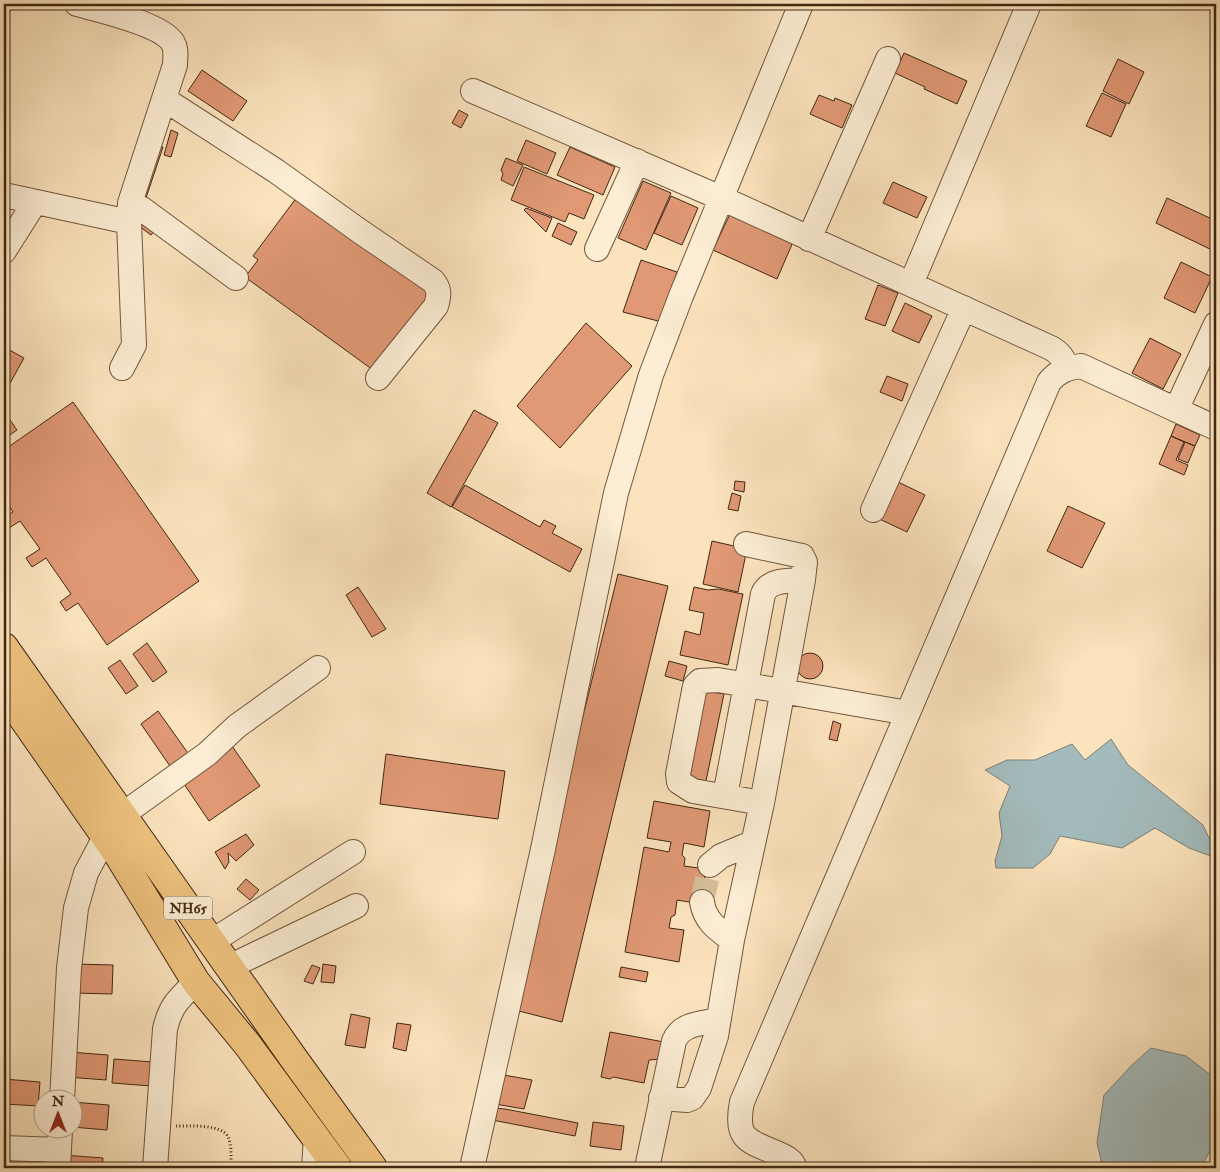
<svg xmlns="http://www.w3.org/2000/svg" width="1220" height="1172" viewBox="0 0 1220 1172" font-family="'IM FELL Double Pica',serif">
  <style>
    .water { fill: #a3bbbc; stroke: #7c8078 }
    .building { fill: #e09875; stroke: #412812 }
    .lines { fill: none; stroke-linecap: round; stroke-linejoin: round }
    .minor-tunnel { stroke: #d6be9b; stroke-width: 24; stroke-dasharray: 24 12; stroke-linecap: butt }
    .minor-casing { stroke: #70573d; stroke-width: 26 }
    .highway-casing { stroke: #412812; stroke-width: 30 }
    .path { stroke: #412812; stroke-width: 3; stroke-dasharray: 1 2.5; stroke-linecap: butt }
    .minor { stroke: #fcedd4; stroke-width: 24 }
    .highway { stroke: #eec27e; stroke-width: 28 }
    .labels { text-anchor: middle; stroke-width: 4; stroke-linejoin: round; paint-order: stroke }
    .shield { fill: #fcedd4; stroke: #79634c; stroke-width: 1 }
    .shield-label { font-size: 14px; font-weight: bold; fill: #412812 }
  </style>
  <rect width="100%" height="100%" fill="#fbe3bd"/>
  <filter id="stains"><feTurbulence type="fractalNoise" baseFrequency=".004" numOctaves="4"/><feColorMatrix values="0 0 0 0 .2 0 0 0 0 .09 0 0 0 0 .02 0 0 0 .5 -.17"/></filter>
  <radialGradient id="worn" r=".72"><stop offset=".6" stop-color="#630" stop-opacity="0"/><stop offset="1" stop-color="#630" stop-opacity=".3"/></radialGradient>
  <path class="water" d="M1111,739L1128,765L1203,825L1216,853V858L1189,848L1155,828L1122,848L1060,836L1050,854L1033,868H996L995,861L1002,836L999,813L1010,786L985,770L1007,760H1035L1072,744L1085,760Z
    M1151,1048L1186,1056L1216,1079V1139L1204,1162L1190,1168H1103L1097,1143L1104,1095L1132,1065Z"/>
  <path class="building" d="M904,53L967,81L957,104L924,89L925,87L895,73Z
    M1118,59L1144,72L1129,104L1103,91Z
    M202,70L247,101L233,121L188,91Z
    M1102,93L1126,104L1111,137L1086,126Z
    M819,95L834,101L835,98L852,105L842,128L810,114Z
    M459,110L468,115L461,128L452,123Z
    M171,130L178,133L171,157L164,155Z
    M526,140L556,153L547,174L517,161Z
    M158,146L163,147L146,198L142,197Z
    M570,147L615,167L603,195L557,175Z
    M506,158L523,165L513,186L501,180L503,174L501,170Z
    M524,167L594,195L584,219L569,213L565,222L511,200Z
    M643,181L671,193L646,250L618,238Z
    M893,182L927,197L917,218L883,203Z
    M300,193L433,289L373,370L245,277L258,260L253,256Z
    M671,196L698,208L682,245L654,233Z
    M1167,198L1216,221V252L1156,223Z
    M526,208L552,218L546,232L524,210Z
    M730,214L793,242L777,279L713,250Z
    M4,218L12,222L4,236Z
    M144,219L156,229L151,235L139,226Z
    M558,223L577,232L571,245L552,236Z
    M641,260L677,272L662,322L623,312Z
    M1181,262L1212,277L1195,313L1164,298Z
    M878,285L898,293L885,326L865,319Z
    M905,303L932,316L919,343L892,331Z
    M586,323L632,366L560,448L517,406Z
    M1150,338L1181,354L1163,389L1132,373Z
    M4,347L24,358L4,394Z
    M887,376L908,384L902,401L880,392Z
    M73,402L199,581L107,645L78,603L66,611L60,602L71,594L46,558L32,567L26,558L40,549L20,521L9,528L4,521V518L13,512L4,498V450Z
    M474,410L498,423L451,507L427,493Z
    M10,420L17,430L4,439V425Z
    M1176,424L1200,435L1195,446L1171,436Z
    M1171,436L1184,442L1176,460L1188,465L1184,475L1159,464Z
    M1185,442L1195,446L1188,463L1178,459Z
    M894,480L925,495L907,532L875,517Z
    M735,481L745,482L744,492L734,490Z
    M465,485L540,527L544,520L556,526L552,533L582,549L570,572L452,507Z
    M732,493L741,496L738,511L728,509Z
    M1068,506L1105,523L1082,568L1047,551Z
    M712,541L747,549L738,592L703,584Z
    M618,574L668,586L562,1022L511,1009Z
    M358,587L386,629L372,637L346,595Z
    M694,587L708,590L718,589L743,594L728,665L680,655L685,631L700,635L704,613L689,610Z
    M147,643L167,672L153,682L133,654Z
    M797 666a13 13 0 1 1 26 0a13 13 0 1 1-26 0Z
    M120,660L138,686L126,694L108,668Z
    M669,661L687,666L683,681L665,676Z
    M702,690L724,694L706,781L684,777Z
    M158,711L190,756L172,769L141,724Z
    M833,721L841,724L837,741L829,739Z
    M232,746L260,786L209,821L182,781Z
    M386,754L505,771L498,819L380,804Z
    M654,801L710,811L704,847L684,843L682,855L685,858L684,866L706,869L701,904L677,900L675,915L671,917L669,928L684,930L679,962L625,952L644,847L669,852L671,842L647,838Z
    M246,834L254,845L236,861L228,853L229,862L225,869L215,852Z
    M246,879L259,890L250,900L237,889Z
    M74,964L113,965L112,994L74,993Z
    M323,964L336,966L334,983L321,982Z
    M312,965L320,968L313,984L304,981Z
    M621,967L648,972L646,982L619,977Z
    M351,1014L370,1018L365,1048L345,1045Z
    M397,1023L411,1025L406,1051L393,1048Z
    M610,1032L664,1042L661,1059L649,1060L644,1083L613,1077L610,1079L601,1077Z
    M69,1052L108,1055L106,1080L67,1077Z
    M114,1059L153,1062L151,1086L112,1083Z
    M498,1074L532,1080L524,1109L489,1103Z
    M4,1079L40,1082L38,1106L4,1104Z
    M72,1102L109,1105L107,1130L72,1127Z
    M494,1108L505,1109L578,1123L575,1136L492,1120Z
    M593,1122L624,1126L621,1150L590,1146Z
    M63,1155L103,1158L102,1168H62Z"/>
  <g class="lines">
    <path class="minor-tunnel" d="M702,902L710,865"/>
    <defs>
      <path id="minor" d="M77,4C99,10 162,24 173,43C177,50 175,57 175,65L130,203L129,222L134,345L122,368
        M473,91L721,198L1051,348C1060,353 1063,358 1067,368
        M164,99L276,171L361,232L433,281C440,289 439,296 436,306L378,378
        M4,195L129,222
        M130,203L142,209L236,278
        M809,239L888,59
        M597,249L637,161
        M4,251L35,202
        M911,284L1029,4
        M1176,410L1216,324
        M873,510L964,308
        M725,796L763,594C769,579 790,581 803,580
        M762,803L693,791L679,782L678,774L695,686L700,681L718,680L908,713
        M122,815L207,754L237,726L318,668
        M710,865L721,856L752,843
        M702,902C705,921 717,929 732,940
        M211,942L353,852
        M229,967L356,906
        M661,1098L687,1100L692,1098L699,1088L716,1036L732,940L762,803L803,580L805,562L802,556L746,544
        M62,1100L69,968L76,908L86,873L105,837
        M4,1148L59,1150
        M58,1168L60,1130
        M155,1168L165,1029C171,1004 179,999 196,982
        M314,1168L316,1137
        M472,1168L543,849L616,493L651,375L681,296L801,4
        M647,1168L674,1041C682,1023 701,1024 718,1020
        M795,1168C793,1162 788,1158 781,1155C750,1141 734,1142 742,1102L1049,382C1058,371 1067,368 1081,366L1216,428"/>
      <path id="highway" d="M4,647L294,1059L373,1168
        M4,691L119,856L196,982L247,1044L338,1168"/>
    </defs>
    <use href="#minor" class="minor-casing"/>
    <use href="#highway" class="highway-casing"/>
    <path class="path" d="M176,1126C188,1126 223,1124 228,1137C232,1145 231,1159 231,1168"/>
    <use href="#minor" class="minor"/>
    <use href="#highway" class="highway"/>
  </g>
  <g class="labels">
    <rect class="shield" x="164" y="896.5" width="48" height="23" rx="4"/>
    <g class="shield-label">
      <text x="188" y="913">NH65</text>
    </g>
  </g>
  <rect width="1220" height="1172" fill="none" stroke="#fbe3bd" stroke-width="20"/>
  <rect x="5" y="5" width="1210" height="1162" fill="none" stroke="#412812" stroke-width="2.5"/>
  <rect x="10" y="10" width="1200" height="1152" fill="none" stroke="#412812"/>
  <g transform="translate(58 1114)"><circle r="24" fill="#fcedd4" stroke="#b19e86"/>
  <path d="M0-4L9 19L0 12L-9 19Z" fill="#8f2418"/>
  <text y="-8" font-size="14" font-weight="bold" text-anchor="middle" fill="#412812">N</text>
  </g>
  <rect width="100%" height="100%" filter="url(#stains)"/>
  <rect width="100%" height="100%" fill="url(#worn)"/>
</svg>
